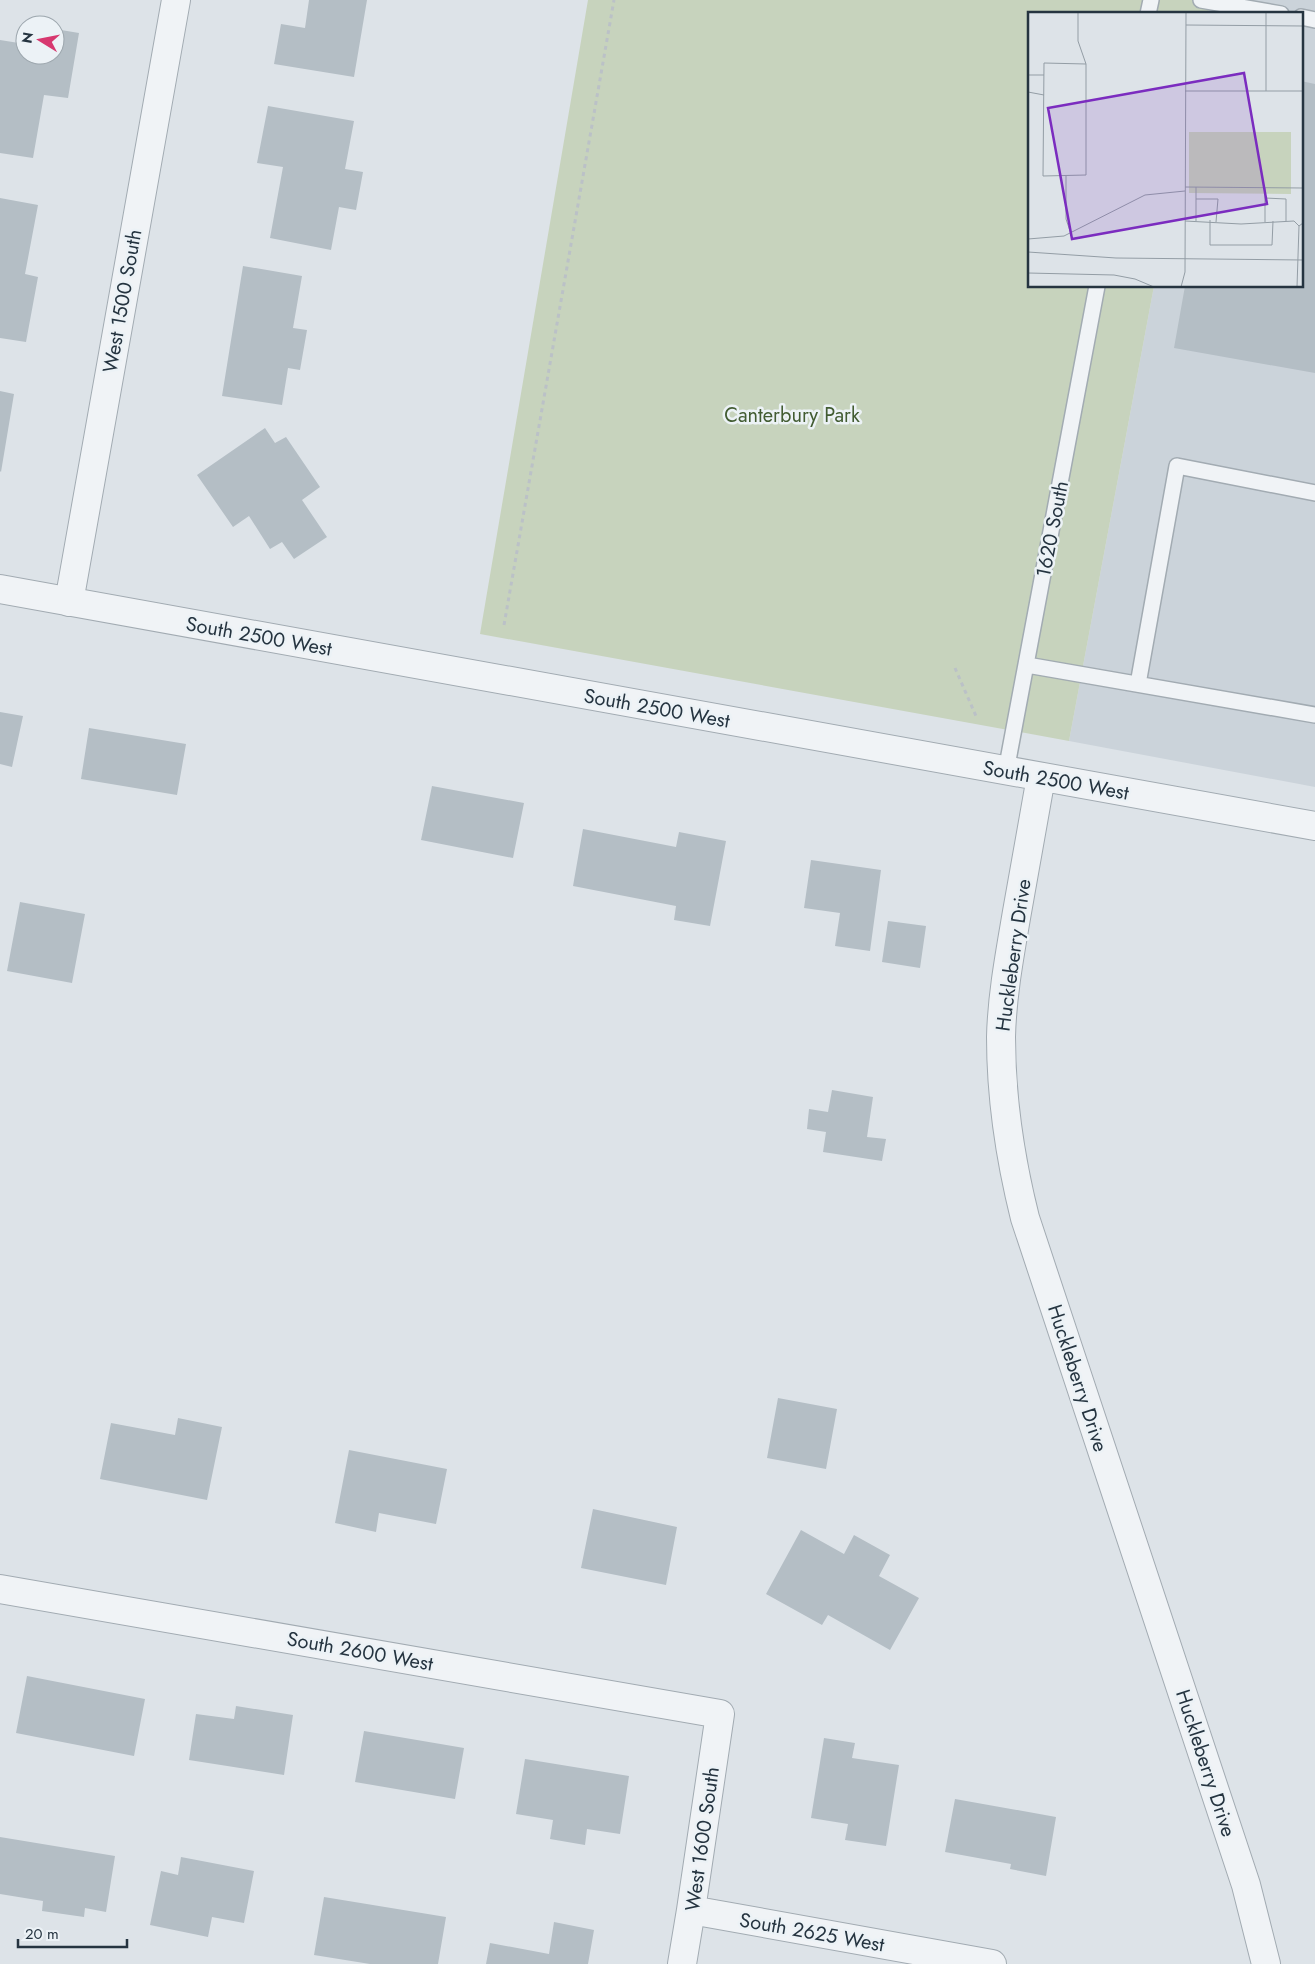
<svg xmlns="http://www.w3.org/2000/svg" width="1315" height="1964" viewBox="0 0 1315 1964" font-family="Jost,sans-serif">
  <style>
    .built { fill: #cbd3da }
    .green { fill: #c7d3bd }
    .building { fill: #b4bec5 }
    .lines { fill: none; stroke-linecap: round; stroke-linejoin: round }
    .service-casing { stroke: #a2abb2; stroke-width: 18 }
    .minor-casing { stroke: #a2abb2; stroke-width: 30 }
    .tertiary-casing { stroke: #a2abb2; stroke-width: 30 }
    .path { stroke: #bbc1c7; stroke-width: 3; stroke-dasharray: 4 4; stroke-linecap: butt }
    .service { stroke: #f0f3f6; stroke-width: 15 }
    .minor { stroke: #f0f3f6; stroke-width: 28 }
    .tertiary { stroke: #f0f3f6; stroke-width: 28 }
    .labels { text-anchor: middle; stroke-width: 5; stroke-linejoin: round; paint-order: stroke }
    .street-label { font-size: 20px; fill: #253440; stroke: #ecf2f6 }
    .park-label { font-size: 20px; fill: #425c32; stroke: #ecf2f6 }
    .inset-road { fill: none; stroke: #939da5; stroke-width: 1 }
    .view { fill: #7b2cbf; fill-opacity: 0.15; stroke: #7b2cbf; stroke-width: 2.5 }
    .inset-edge { fill: none; stroke: #253440; stroke-width: 2.5 }
  </style>
  <rect width="100%" height="100%" fill="#dde3e8"/>
  <path class="built" d="M1210,0H1315V787L1069,741L1154,286H1301V14H1208Z"/>
  <path class="green" d="M588,0H1210L1208,14H1029V286H1154L1069,741L480,634Z"/>
  <path class="building" d="M309,0H367L354,77L274,64L281,24L305,28Z
    M55,29L79,33L68,98L44,95L33,158L0,153V40L25,44V55H55Z
    M1301,81L1315,84V373L1174,348L1185,286H1301Z
    M268,106L354,121L345,169L363,172L356,210L339,207L331,250L270,238L283,167L257,163Z
    M0,198L38,205L25,274L38,277L26,342L0,338Z
    M243,266L302,276L293,328L307,330L300,370L288,368L282,405L222,396Z
    M0,391L14,394L1,472L0,471Z
    M265,428L275,443L286,437L320,487L302,500L327,537L294,559L282,542L270,549L249,516L233,527L197,475Z
    M0,712L23,716L12,767L0,764Z
    M89,728L186,744L177,795L81,779Z
    M432,786L524,803L513,858L421,840Z
    M583,829L676,847L679,832L726,841L710,926L674,920L676,906L573,886Z
    M811,860L881,870L870,951L835,946L840,913L804,908Z
    M20,902L85,914L72,983L7,971Z
    M888,921L926,926L920,968L882,962Z
    M832,1090L873,1097L867,1137L886,1139L882,1161L823,1152L826,1132L807,1129L809,1109L828,1112Z
    M778,1398L837,1409L826,1469L767,1458Z
    M178,1418L222,1427L207,1500L100,1479L111,1423L175,1435Z
    M349,1450L447,1469L436,1524L379,1513L376,1532L335,1523Z
    M593,1509L677,1527L666,1585L581,1568Z
    M801,1530L844,1554L854,1535L890,1555L879,1576L919,1598L890,1650L828,1615L822,1625L766,1594Z
    M27,1676L145,1699L134,1756L16,1733Z
    M236,1706L293,1715L284,1775L189,1760L196,1714L234,1719Z
    M364,1731L464,1748L455,1799L355,1782Z
    M824,1738L855,1743L852,1758L899,1765L886,1846L845,1840L848,1824L811,1818Z
    M525,1759L629,1776L620,1834L587,1829L585,1845L550,1839L553,1820L516,1814Z
    M955,1799L1056,1817L1046,1876L1010,1869L1011,1864L945,1852Z
    M0,1837L115,1856L106,1912L85,1908L84,1917L42,1911L43,1901L0,1894Z
    M181,1857L254,1871L244,1923L212,1917L208,1937L150,1925L161,1871L178,1875Z
    M324,1897L446,1917L438,1964H370L314,1955Z
    M554,1922L594,1930L588,1964H486L490,1943L549,1954Z"/>
  <g class="lines">
    <defs>
      <path id="service" d="M1201,0L1281,14
        M1148,14L1151,0
        M1301,17L1315,20
        M1027,665L1315,715
        M1138,684L1177,466L1315,493
        M1006,771L1097,286"/>
      <path id="minor" d="M69,602L176,0
        M0,1589L720,1714L691,1910L682,1964
        M691,1910L992,1964"/>
      <path id="tertiary" d="M0,589L1315,826
        M1041,777C1033,822 1025,867 1017,912C1010,953 1002,995 1001,1037C1001,1099 1010,1158 1025,1218L1246,1885L1266,1964"/>
    </defs>
    <use href="#service" class="service-casing"/>
    <use href="#minor" class="minor-casing"/>
    <use href="#tertiary" class="tertiary-casing"/>
    <path class="path" d="M504,625L614,0
      M955,668L976,716"/>
    <use href="#service" class="service"/>
    <use href="#minor" class="minor"/>
    <use href="#tertiary" class="tertiary"/>
  </g>
  <g class="labels">
    <g class="street-label">
      <text transform="translate(122 301) rotate(-80)" y="7">West 1500 South</text>
      <text transform="translate(1052 529) rotate(-79)" y="7">1620 South</text>
      <text transform="translate(259 636) rotate(10)" y="7">South 2500 West</text>
      <text transform="translate(657 708) rotate(10)" y="7">South 2500 West</text>
      <text transform="translate(1056 780) rotate(10)" y="7">South 2500 West</text>
      <text transform="translate(1013 955) rotate(-82)" y="7">Huckleberry Drive</text>
      <text transform="translate(1078 1378) rotate(72)" y="7">Huckleberry Drive</text>
      <text transform="translate(360 1651) rotate(10)" y="7">South 2600 West</text>
      <text transform="translate(1206 1763) rotate(72)" y="7">Huckleberry Drive</text>
      <text transform="translate(702 1839) rotate(-82)" y="7">West 1600 South</text>
      <text transform="translate(812 1932) rotate(10)" y="7">South 2625 West</text>
    </g>
    <g class="park-label">
      <text x="792" y="422">Canterbury Park</text>
    </g>
  </g>
  <g transform="translate(1028 12)">
    <rect width="275" height="275" fill="#dde3e8"/>
    <path d="M161,120H263V182L161,181Z" fill="#c7d3bd"/>
    <path class="inset-road" d="M50,0V29L58,52V163L15,164L16,51L58,52M238,0V79M158,13L275,14M0,63H16M157,79H275M0,80L16,83M38,164V207L43,222M157,175L275,176M168,175V209M237,176V210M237,186L258,187V209M168,187H190L188,210M182,208V233H244L245,209M157,209L213,212L266,209L271,214L275,211M0,227L36,224L117,183L157,179M0,240L88,246L275,248M0,261L86,263L107,267L126,275M153,275L157,260L158,0M269,275L271,214"/>
    <path class="view" d="M216,61L239,192L44,227L20,96Z"/>
    <rect width="275" height="275" class="inset-edge"/>
  </g>
  <g transform="translate(40 40) rotate(280)"><circle r="24" fill="#ecf2f6" stroke="#9ca6ad"/>
  <path d="M0-4L9 19L0 12L-9 19Z" fill="#d7386f"/>
  <text y="-8" font-size="14" font-weight="bold" text-anchor="middle" fill="#253440">N</text>
  </g>
  <path d="M18 1939v8h109v-8" fill="none" stroke="#253440" stroke-width="2.5"/>
  <text x="25" y="1939" font-size="15" fill="#253440" stroke="#ecf2f6" stroke-width="4" paint-order="stroke">20 m</text>
</svg>
